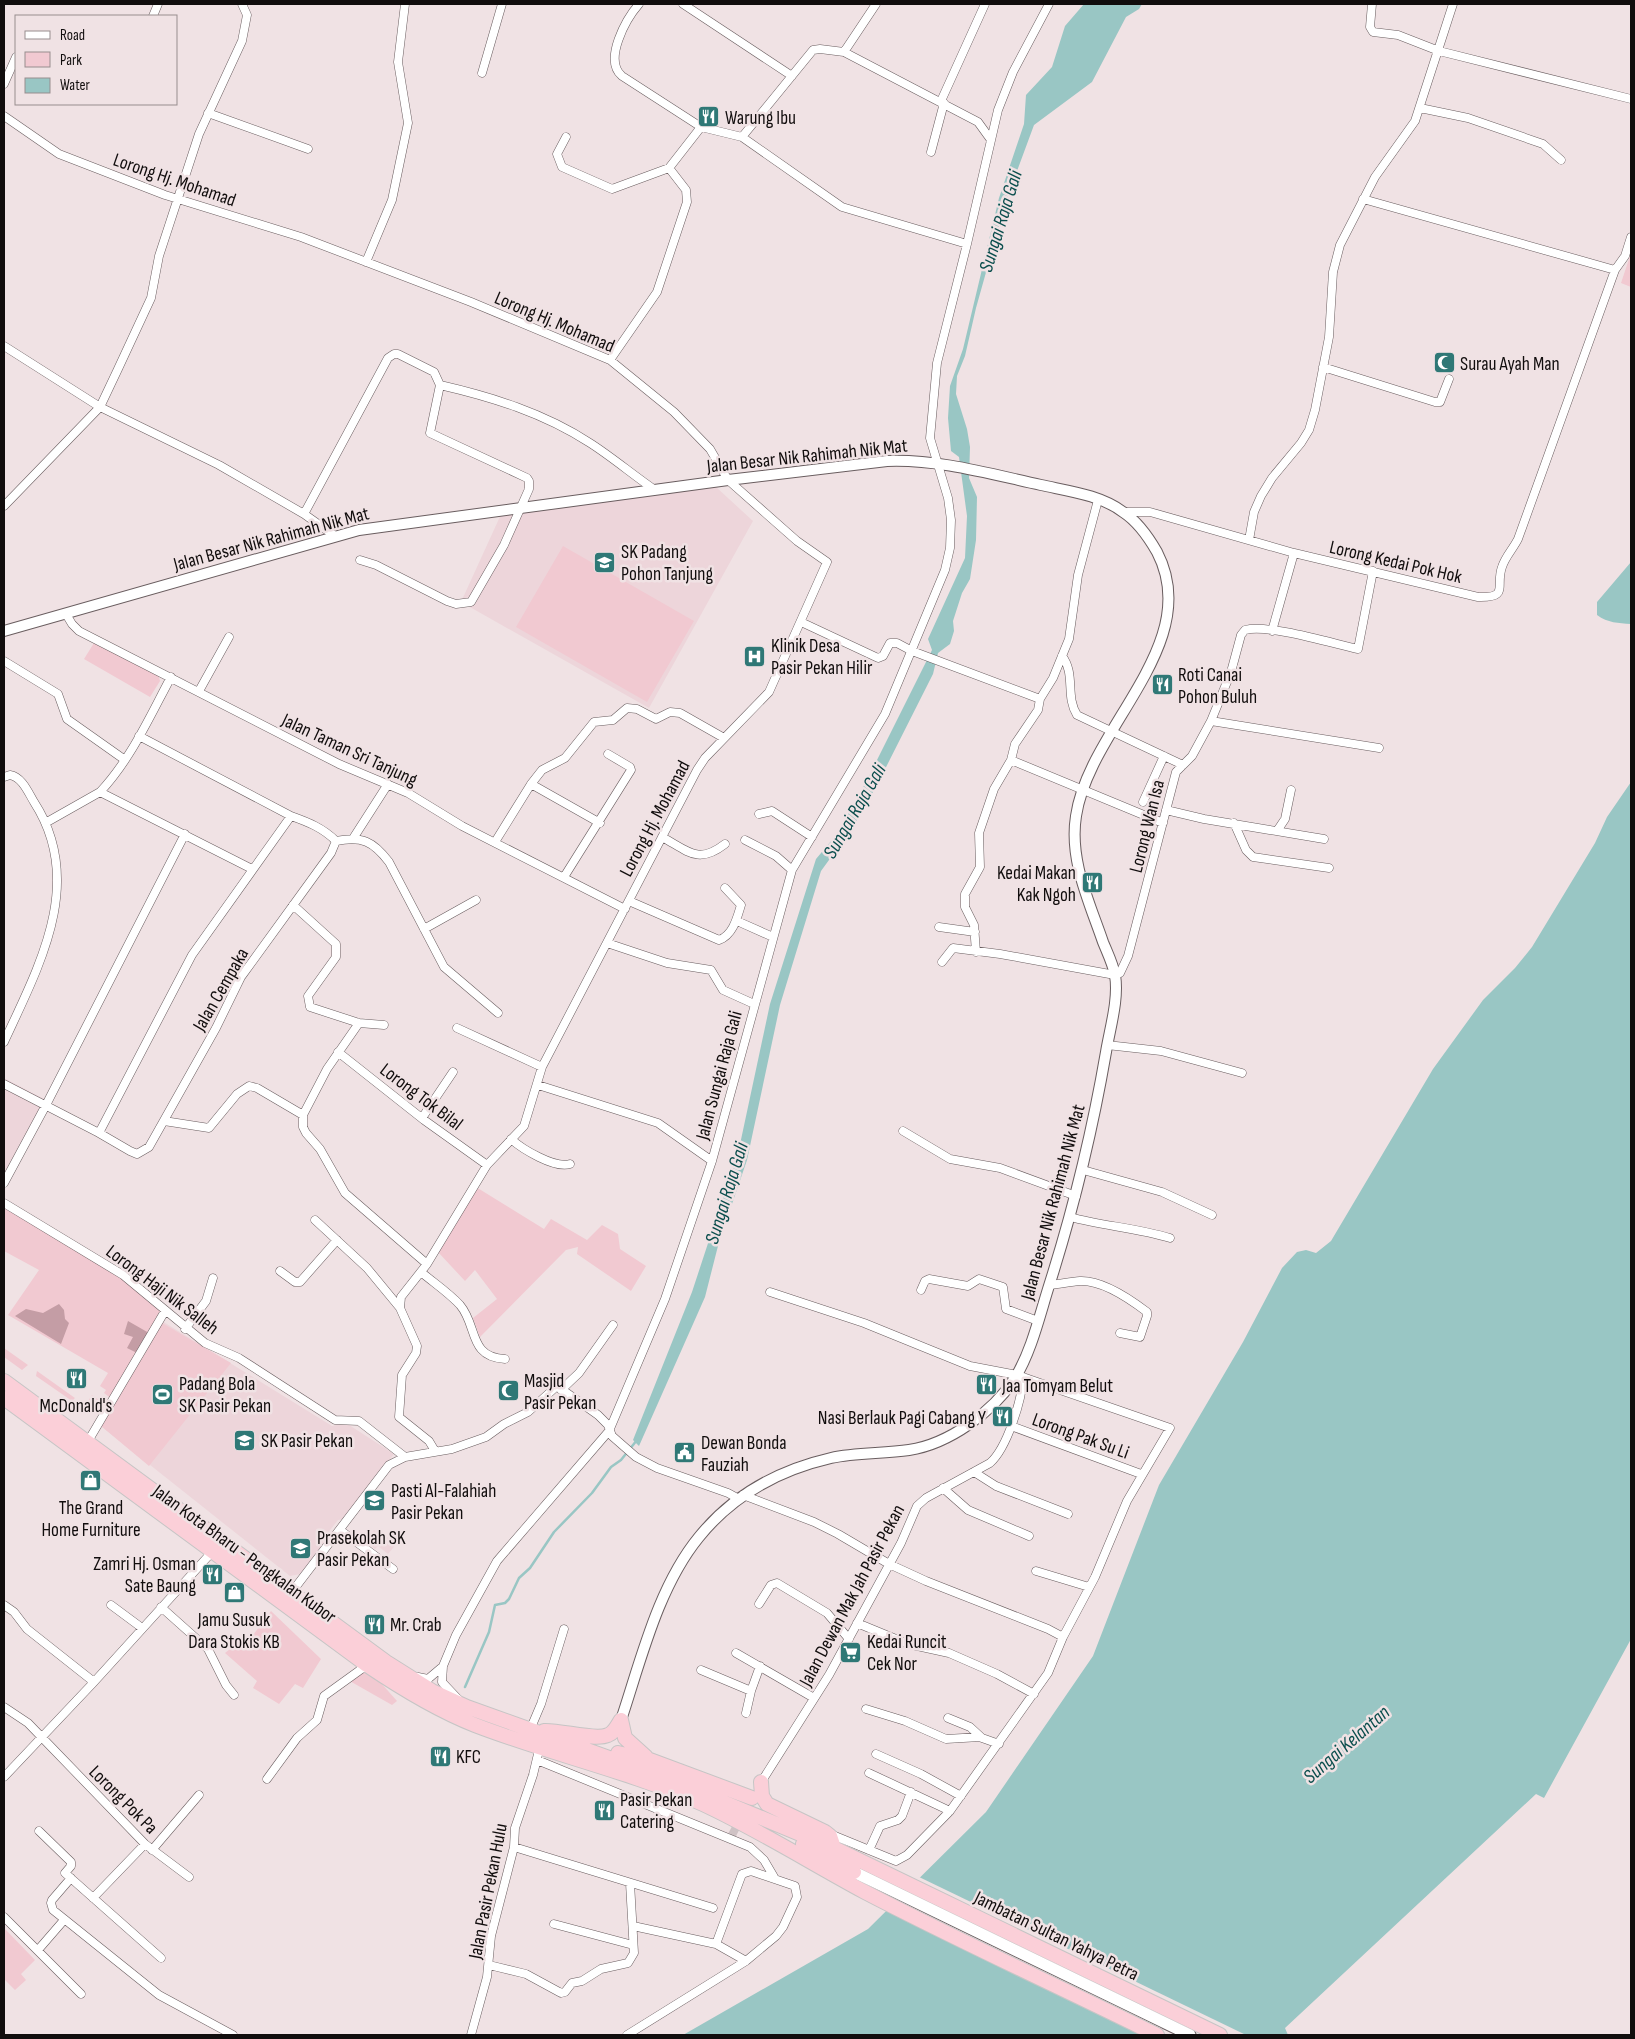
<svg xmlns="http://www.w3.org/2000/svg" width="1635" height="2039" viewBox="0 0 1635 2039" font-family="'Sofia Sans Condensed',sans-serif">
  <style>
    .built { fill: #edd5da }
    .green { fill: #f1c9d1 }
    .forest { fill: #c49da5 }
    .water { fill: #99c6c4 }
    .pier { fill: #f0e2e4 }
    .lines { fill: none; stroke-linecap: round; stroke-linejoin: round }
    .stream { stroke: #99c6c4; stroke-width: 2.5 }
    .minor-tunnel { stroke: #cfc2c4; stroke-width: 8; stroke-dasharray: 8 4; stroke-linecap: butt }
    .minor-casing { stroke: #695d5f; stroke-width: 9 }
    .tertiary-casing { stroke: #695d5f; stroke-width: 12 }
    .secondary-casing { stroke: #695d5f; stroke-width: 13 }
    .trunk-casing { stroke: #c6c5c5; stroke-width: 16 }
    .minor { stroke: #fff; stroke-width: 8 }
    .tertiary { stroke: #fff; stroke-width: 10 }
    .secondary { stroke: #fff; stroke-width: 11 }
    .trunk { stroke: #fbcfd8; stroke-width: 14 }
    .labels { text-anchor: middle; stroke-width: 5; stroke-linejoin: round; paint-order: stroke }
    .poi-label { font-size: 19px; fill: #110d0d; stroke: #f0e2e4; text-anchor: start }
    .street-label { font-size: 19px; fill: #110d0d; stroke: #f0e2e4 }
    .water-label { font-size: 20px; font-style: italic; fill: #0b4e4d; stroke: #f0e2e4 }
  </style>
  <rect width="100%" height="100%" fill="#f0e2e4"/>
  <path class="built" d="M716,487L753,521L649,708L461,602L503,510Z
    M4,1078L46,1100L4,1176Z
    M162,1321L332,1426L346,1423L394,1454L344,1519L338,1520L323,1539V1545L300,1574L290,1576L101,1426Z
    M374,1530L377,1533L379,1530L391,1540L393,1538L398,1542L388,1554L378,1546L375,1549L368,1543L371,1539L369,1536Z"/>
  <path class="green" d="M1631,253V287L1621,283Z
    M563,546L694,621L647,702L516,627Z
    M94,643L158,674L160,681L150,697L84,659Z
    M476,1187L544,1229L551,1219L587,1240L602,1225L618,1234L620,1249L646,1266L631,1291L577,1254L578,1247L566,1250L480,1337L473,1318L497,1299L475,1270L465,1281L438,1252Z
    M4,1203L123,1275L165,1311L113,1400L104,1393L106,1390L100,1386L108,1373L8,1315L39,1270L4,1251Z
    M162,1323L231,1363L149,1466L101,1426Z
    M4,1348L28,1365L22,1370L4,1357Z
    M37,1371L75,1398L72,1401L36,1376Z
    M92,1395L99,1400L93,1409L84,1407Z
    M271,1611L321,1659L303,1688L295,1684L279,1704L253,1688L257,1681L225,1653L240,1641L247,1643Z
    M360,1669L381,1683L397,1701L392,1705L348,1680Z
    M4,1928L35,1960L21,1974L26,1980L15,1990L4,1979Z"/>
  <path class="forest" d="M59,1304L64,1310L65,1319L69,1323L61,1344L15,1316L26,1309L43,1313Z
    M128,1321L149,1333L137,1353L127,1348L133,1337L124,1334Z"/>
  <path class="water" d="M1084,4H1142L1139,9L1126,17L1092,82L1034,125L1006,201L976,308L965,356L957,376L956,394L967,429L970,447L969,478L977,497L976,540L970,579L962,593L953,621L954,631L950,644L938,653L933,674L877,785L853,827L821,871L780,1005L747,1160L719,1242L705,1297L639,1446L633,1440L692,1292L739,1149L770,1004L816,859L837,834L866,782L932,650L928,639L965,558L967,516L959,457L951,451L948,418L950,386L963,349L999,198L1024,124L1026,95L1052,67L1065,26Z
    M1631,562V624C1618,623 1608,623 1597,615V602Z
    M1631,782V1639L1544,1798L1536,1794L1285,2028L1288,2035H683L868,1929L986,1812L1093,1656L1159,1485L1243,1342L1282,1268L1297,1252L1306,1250L1316,1253L1331,1241L1433,1069L1483,1000L1515,968L1532,947L1595,843L1607,817Z"/>
  <path class="pier" d="M917,1876L1246,2035H1149L888,1906Z"/>
  <g class="lines">
    <path class="stream" d="M465,1687L489,1632L495,1605L505,1603L509,1599L519,1578L530,1568L554,1532L592,1493L611,1467L621,1460L637,1440"/>
    <path class="minor-tunnel" d="M732,1835L740,1820"/>
    <defs>
      <path id="minor" d="M639,4C626,19 603,60 622,76L701,127
        M683,4L792,76
        M1372,4L1370,27L1373,32L1398,35L1439,51L1631,99
        M153,16L158,4
        M844,52L876,4
        M482,73L502,4
        M4,84L16,57
        M941,101L985,4
        M1420,108L1468,118L1543,144L1561,160
        M208,113L308,149
        M4,116L59,154L165,195L301,237L471,302L610,360L674,412L710,449L728,480L797,541L827,562L769,692L705,758L697,770L542,1067L524,1126L487,1165L427,1264L401,1297L400,1308L417,1346L416,1353L402,1375L399,1417L429,1441L435,1451
        M566,137L557,154L562,167L612,189L669,168
        M742,137L842,207L967,244
        M931,152L944,103
        M1363,199L1615,270
        M366,262L392,200L408,123L398,62L405,4
        M4,346L100,407L219,465L304,514L335,536
        M610,360L657,292L687,202L686,190L669,168L701,127L742,137L813,50L820,49L844,52L978,122L991,140
        M1323,367L1435,402H1440L1449,379
        M440,385C492,397 544,413 590,443C612,457 633,475 655,490
        M4,506L100,407L118,369L151,298L159,256L199,134L242,41L247,15L242,4
        M1124,512H1150L1294,553L1272,631
        M304,514L388,358L394,354H398L434,372L440,385L430,433L527,478L529,481V489L504,545L471,602L456,604L447,601L376,565L360,560
        M1249,540L1254,512L1261,496L1272,478L1301,443L1309,430L1315,410L1329,337L1333,272L1340,245L1375,177L1415,121L1453,4
        M1294,553L1478,597C1510,598 1495,586 1502,567C1505,557 1513,549 1518,539L1615,270L1625,256L1631,237
        M66,614L72,624L79,631L339,764L408,793L462,826L625,909
        M801,622L878,658L883,656L890,643H897L912,651L1040,699
        M1062,656C1076,674 1065,696 1077,715L1183,765
        M4,661L58,694L67,719L125,760
        M199,691L229,637
        M1211,721L1379,748
        M139,736L291,816C308,822 323,828 336,841
        M1011,760L1163,823
        M4,777L10,775C22,777 28,792 34,802C86,882 39,966 4,1042
        M531,784L542,770L565,758L594,722L613,720L627,708L637,709L656,719L670,712L680,713L724,738
        M100,792C131,759 150,716 171,677
        M1143,802L1164,756
        M1166,810L1204,819L1324,839
        M759,814L772,811L812,837
        M47,822L100,792L252,869
        M1234,823L1246,850L1253,857L1329,868
        M1277,831L1285,819L1291,790
        M354,837L388,784
        M662,837C688,851 698,865 725,844
        M745,840L776,856L792,870
        M336,841C362,836 373,841 389,862L444,967L498,1013
        M495,842L531,784L600,823
        M564,877L631,770L630,767L608,754
        M629,901L719,940C733,935 737,918 741,905L725,888
        M293,905L336,944V957L308,996L310,1007L359,1023L384,1025
        M737,921L773,937
        M939,927L975,932
        M424,929L476,900
        M607,943L667,963L711,970L723,990L754,1004
        M976,952L974,925L965,907V894L980,867L979,833L994,789L1011,760L1015,744L1038,710L1040,699L1053,678L1069,639L1078,575L1098,500
        M942,962L953,948L1000,954L1115,975L1120,973L1128,956L1176,772L1192,756L1211,721L1231,672L1241,635L1245,630C1269,624 1331,643 1358,649L1373,571
        M359,1023L327,1069L303,1115V1127L306,1133L320,1149L345,1193L427,1264
        M457,1028L542,1067
        M1107,1045L1161,1051L1242,1073
        M338,1052L424,1120L487,1165
        M4,1084L99,1133L130,1151L137,1154L149,1147L216,1028L241,977L331,853L336,841
        M538,1085L658,1123L712,1161
        M422,1118L453,1072
        M164,1121L209,1128L237,1094L249,1086L257,1088L303,1115
        M903,1131L950,1159L1000,1168L1076,1196
        M99,1133L192,955L291,816
        M511,1139C522,1149 555,1169 570,1164
        M1083,1170L1162,1192L1212,1215
        M4,1183L46,1105L185,834
        M4,1203L123,1275L205,1343L239,1358L335,1420L359,1421L405,1457
        M1070,1217C1103,1226 1137,1228 1170,1238
        M315,1220L367,1268L400,1308
        M280,1271L295,1282H300L337,1240
        M421,1272C434,1283 449,1293 460,1305C478,1326 468,1357 505,1359
        M1049,1285C1059,1284 1070,1282 1080,1281C1102,1280 1130,1299 1147,1312V1316L1140,1337L1120,1333
        M921,1290L925,1281L929,1279L968,1286L979,1279L1003,1287L1006,1309L1038,1321
        M770,1292L864,1323L970,1366L1017,1375L1170,1428L1127,1501L1095,1577L1063,1637L1048,1673L950,1811L907,1855L896,1861L830,1834
        M185,1329L206,1301L213,1278
        M561,1390L579,1373L613,1325
        M1011,1426L1141,1474
        M87,1443L165,1311
        M974,1472L996,1486L1068,1514
        M943,1488L968,1510L1029,1536
        M743,1495L814,1522L838,1534L889,1564L926,1581L1048,1629L1063,1637
        M340,1530L393,1569
        M1036,1571L1089,1587
        M291,1593L389,1465L405,1457L452,1449L486,1437L504,1424L528,1412L557,1386L598,1415L608,1425L612,1436L636,1457L657,1468L728,1493L739,1499
        M759,1604L771,1585L777,1583L827,1613L849,1639
        M4,1605L14,1612L27,1629L94,1682
        M111,1605L142,1628
        M161,1607L208,1649L226,1685L234,1695
        M857,1623L908,1644L949,1653L997,1674L1034,1694
        M736,1653L814,1698
        M701,1670L751,1691
        M418,1677L428,1679L441,1668
        M458,1699L442,1682L443,1666L456,1635L497,1561L609,1431L665,1299L712,1161L792,870L885,714L945,570L950,548L951,520L948,498L930,438L937,363L967,244L998,110L1013,72L1049,4
        M4,1707L28,1723L145,1844L189,1877
        M866,1709L905,1721L946,1739L980,1737
        M746,1713L751,1691L760,1666
        M948,1718L970,1727L982,1738L999,1744
        M530,1730L541,1704L564,1629
        M876,1754L921,1774L961,1796
        M537,1760L750,1847L764,1860L774,1877
        M869,1773L950,1811
        M4,1777L94,1682L212,1552
        M267,1779L297,1738L317,1720L324,1696L367,1665
        M760,1784L829,1675L901,1543L917,1506L926,1498L990,1463C1007,1448 1022,1400 1023,1377
        M39,1831L71,1862V1866L65,1873L161,1958
        M514,1847L713,1908
        M152,1850L199,1795
        M869,1850L880,1826L898,1820L902,1816L911,1792
        M71,1878L52,1900L51,1903L53,1910L159,1995L233,2035
        M93,1898L145,1844
        M4,1917L81,1994
        M554,1924L633,1945
        M633,1926L716,1944L746,1961
        M38,1950L64,1920
        M489,1965L526,1974L561,1993L565,1992L572,1983L582,1981L601,1969L628,1963L634,1953L630,1883
        M471,2035L487,1977L491,1936L514,1847L515,1828L533,1775L538,1754
        M627,2035L746,1961L776,1936L783,1927L797,1897L795,1886L751,1871L742,1874L716,1944"/>
      <path id="tertiary" d="M4,631L359,530L728,480L887,461C939,459 990,474 1041,485C1068,491 1101,495 1123,512C1137,521 1149,538 1157,552C1205,644 1089,727 1076,816C1069,860 1089,901 1103,942C1107,952 1113,964 1115,975C1119,999 1110,1028 1106,1052C1092,1133 1073,1211 1048,1289C1039,1318 1031,1352 1015,1378C993,1412 949,1444 909,1450C883,1454 856,1452 831,1458C779,1470 733,1495 699,1537C658,1587 641,1660 621,1720"/>
      <path id="secondary" d="M854,1872L1190,2035"/>
      <path id="trunk" d="M4,1381L386,1662L432,1691L467,1707L665,1778L834,1848L1220,2035
        M4,1398L367,1665C401,1688 437,1710 475,1725C550,1754 629,1771 703,1804C759,1830 811,1863 865,1892C961,1942 1060,1987 1157,2035
        M621,1720L625,1738L646,1757
        M544,1731C561,1730 595,1741 608,1735C614,1733 617,1726 621,1720
        M618,1753L650,1760L752,1798
        M761,1782L762,1796L767,1804L825,1832L830,1836L834,1848
        M803,1844L854,1872"/>
    </defs>
    <use href="#minor" class="minor-casing"/>
    <use href="#tertiary" class="tertiary-casing"/>
    <use href="#secondary" class="secondary-casing"/>
    <use href="#trunk" class="trunk-casing"/>
    <use href="#minor" class="minor"/>
    <use href="#tertiary" class="tertiary"/>
    <use href="#secondary" class="secondary"/>
    <use href="#trunk" class="trunk"/>
  </g>
  <defs>
    <symbol id="restaurant-square" viewBox="-11 -11 22 22"><rect x="-9" y="-9" width="18" height="18" rx="4" fill="#2f7876" stroke="#f0e2e4"/><path d="M-5-6h1v4h1v-4h1v4h1v-4h1v5L-1.5 .5V6h-2V.5L-5-1ZM5-6V6H3V1.5H1.5Q1.5-4 5-6Z" fill="#fff"/></symbol>
    <symbol id="mosque-square" viewBox="-11 -11 22 22"><rect x="-9" y="-9" width="18" height="18" rx="4" fill="#2f7876" stroke="#f0e2e4"/><path d="M3.5-4.9A6 6 0 1 0 3.5 4.9A5 5 0 1 1 3.5-4.9Z" fill="#fff"/></symbol>
    <symbol id="school-square" viewBox="-11 -11 22 22"><rect x="-9" y="-9" width="18" height="18" rx="4" fill="#2f7876" stroke="#f0e2e4"/><path d="M0-5L7-2L0 1L-7-2ZM-4 1L0 2.5L4 1V4Q0 6-4 4Z" fill="#fff"/></symbol>
    <symbol id="hospital-square" viewBox="-11 -11 22 22"><rect x="-9" y="-9" width="18" height="18" rx="4" fill="#2f7876" stroke="#f0e2e4"/><path d="M-5-5h3v3.5h4V-5h3V5h-3V1.5h-4V5h-3Z" fill="#fff"/></symbol>
    <symbol id="stadium-square" viewBox="-11 -11 22 22"><rect x="-9" y="-9" width="18" height="18" rx="4" fill="#2f7876" stroke="#f0e2e4"/><path d="M0-5a6.5 5 0 1 0 0 10a6.5 5 0 1 0 0-10ZM-3.5-1.8h7v3.6h-7Z" fill="#fff"/></symbol>
    <symbol id="civic-square" viewBox="-11 -11 22 22"><rect x="-9" y="-9" width="18" height="18" rx="4" fill="#2f7876" stroke="#f0e2e4"/><path d="M-.6-6.5H3V-4.5H.6V-3L4-1V1h2V6H-6V1h2V-1L-.6-3ZM-1.2 2.5V6h2.4V2.5Z" fill="#fff"/></symbol>
    <symbol id="shop-square" viewBox="-11 -11 22 22"><rect x="-9" y="-9" width="18" height="18" rx="4" fill="#2f7876" stroke="#f0e2e4"/><path d="M-5-2.5h2.3a2.7 3.5 0 0 1 5.4 0H5L5.5 6h-11ZM-1.5-2.5h3a1.5 2.3 0 0 0-3 0Z" fill="#fff"/></symbol>
    <symbol id="supermarket-square" viewBox="-11 -11 22 22"><rect x="-9" y="-9" width="18" height="18" rx="4" fill="#2f7876" stroke="#f0e2e4"/><path d="M-6-5.5h2.5l.6 2H6L4.5 2H-2.5L-4.4-4H-6ZM-1.5 3.2a1.3 1.3 0 1 0 .1 0ZM3 3.2a1.3 1.3 0 1 0 .1 0Z" fill="#fff"/></symbol>
  </defs>
  <g fill-rule="evenodd">
    <use href="#restaurant-square" x="696" y="104" width="25" height="25"/>
    <use href="#mosque-square" x="1432" y="350" width="25" height="25"/>
    <use href="#school-square" x="592" y="550" width="25" height="25"/>
    <use href="#hospital-square" x="742" y="644" width="25" height="25"/>
    <use href="#restaurant-square" x="1150" y="672" width="25" height="25"/>
    <use href="#restaurant-square" x="1080" y="870" width="25" height="25"/>
    <use href="#restaurant-square" x="64" y="1366" width="25" height="25"/>
    <use href="#restaurant-square" x="974" y="1372" width="25" height="25"/>
    <use href="#mosque-square" x="496" y="1378" width="25" height="25"/>
    <use href="#stadium-square" x="150" y="1382" width="25" height="25"/>
    <use href="#restaurant-square" x="990" y="1404" width="25" height="25"/>
    <use href="#school-square" x="232" y="1428" width="25" height="25"/>
    <use href="#civic-square" x="672" y="1440" width="25" height="25"/>
    <use href="#shop-square" x="78" y="1468" width="25" height="25"/>
    <use href="#school-square" x="362" y="1488" width="25" height="25"/>
    <use href="#school-square" x="288" y="1536" width="25" height="25"/>
    <use href="#restaurant-square" x="200" y="1562" width="25" height="25"/>
    <use href="#shop-square" x="222" y="1580" width="25" height="25"/>
    <use href="#restaurant-square" x="362" y="1612" width="25" height="25"/>
    <use href="#supermarket-square" x="838" y="1640" width="25" height="25"/>
    <use href="#restaurant-square" x="428" y="1744" width="25" height="25"/>
    <use href="#restaurant-square" x="592" y="1798" width="25" height="25"/>
  </g>
  <g class="labels">
    <g class="poi-label">
      <text x="725" y="124">Warung Ibu</text>
      <text x="1460" y="370">Surau Ayah Man</text>
      <text x="621" y="558">SK Padang<tspan x="621" dy="22">Pohon Tanjung</tspan></text>
      <text x="771" y="652">Klinik Desa<tspan x="771" dy="22">Pasir Pekan Hilir</tspan></text>
      <text x="1178" y="681">Roti Canai<tspan x="1178" dy="22">Pohon Buluh</tspan></text>
      <text x="1076" y="879" text-anchor="end">Kedai Makan<tspan x="1076" dy="22">Kak Ngoh</tspan></text>
      <text x="524" y="1387">Masjid<tspan x="524" dy="22">Pasir Pekan</tspan></text>
      <text x="179" y="1390">Padang Bola<tspan x="179" dy="22">SK Pasir Pekan</tspan></text>
      <text x="1002" y="1392">Jaa Tomyam Belut</text>
      <text x="76" y="1412" text-anchor="middle">McDonald's</text>
      <text x="986" y="1424" text-anchor="end">Nasi Berlauk Pagi Cabang Y</text>
      <text x="261" y="1447">SK Pasir Pekan</text>
      <text x="701" y="1449">Dewan Bonda<tspan x="701" dy="22">Fauziah</tspan></text>
      <text x="391" y="1497">Pasti Al-Falahiah<tspan x="391" dy="22">Pasir Pekan</tspan></text>
      <text x="91" y="1514" text-anchor="middle">The Grand<tspan x="91" dy="22">Home Furniture</tspan></text>
      <text x="317" y="1544">Prasekolah SK<tspan x="317" dy="22">Pasir Pekan</tspan></text>
      <text x="196" y="1570" text-anchor="end">Zamri Hj. Osman<tspan x="196" dy="22">Sate Baung</tspan></text>
      <text x="234" y="1626" text-anchor="middle">Jamu Susuk<tspan x="234" dy="22">Dara Stokis KB</tspan></text>
      <text x="390" y="1631">Mr. Crab</text>
      <text x="867" y="1648">Kedai Runcit<tspan x="867" dy="22">Cek Nor</tspan></text>
      <text x="456" y="1763">KFC</text>
      <text x="620" y="1806">Pasir Pekan<tspan x="620" dy="22">Catering</tspan></text>
    </g>
    <g class="street-label">
      <text transform="translate(175 179) rotate(19)" y="7">Lorong Hj. Mohamad</text>
      <text transform="translate(555 321) rotate(23)" y="7">Lorong Hj. Mohamad</text>
      <text transform="translate(807 455) rotate(-6)" y="7">Jalan Besar Nik Rahimah Nik Mat</text>
      <text transform="translate(271 538) rotate(-15)" y="7">Jalan Besar Nik Rahimah Nik Mat</text>
      <text transform="translate(1396 561) rotate(13)" y="7">Lorong Kedai Pok Hok</text>
      <text transform="translate(350 749) rotate(25)" y="7">Jalan Taman Sri Tanjung</text>
      <text transform="translate(654 818) rotate(-62)" y="7">Lorong Hj. Mohamad</text>
      <text transform="translate(1146 826) rotate(-76)" y="7">Lorong Wan Isa</text>
      <text transform="translate(220 989) rotate(-60)" y="7">Jalan Cempaka</text>
      <text transform="translate(718 1075) rotate(-75)" y="7">Jalan Sungai Raja Gali</text>
      <text transform="translate(422 1096) rotate(37)" y="7">Lorong Tok Bilal</text>
      <text transform="translate(1052 1202) rotate(-75)" y="7">Jalan Besar Nik Rahimah Nik Mat</text>
      <text transform="translate(163 1289) rotate(37)" y="7">Lorong Haji Nik Salleh</text>
      <text transform="translate(1081 1435) rotate(20)" y="7">Lorong Pak Su Li</text>
      <text transform="translate(245 1553) rotate(36)" y="7">Jalan Kota Bharu - Pengkalan Kubor</text>
      <text transform="translate(851 1595) rotate(-62)" y="7">Jalan Dewan Mak Jah Pasir Pekan</text>
      <text transform="translate(124 1799) rotate(45)" y="7">Lorong Pok Pa</text>
      <text transform="translate(487 1891) rotate(-79)" y="7">Jalan Pasir Pekan Hulu</text>
      <text transform="translate(1057 1935) rotate(26)" y="7">Jambatan Sultan Yahya Petra</text>
    </g>
    <g class="water-label">
      <text transform="translate(1000 221) rotate(-73)" y="7">Sungai Raja Gali</text>
      <text transform="translate(854 811) rotate(-60)" y="7">Sungai Raja Gali</text>
      <text transform="translate(726 1193) rotate(-73)" y="7">Sungai Raja Gali</text>
      <text transform="translate(1346 1744) rotate(-41)" y="7">Sungai Kelantan</text>
    </g>
  </g>
  <rect width="1635" height="2039" fill="none" stroke="#110d0d" stroke-width="10"/>
  <rect x="15" y="15" width="162" height="90" fill="#f0e2e4" stroke="#978d8e"/>
  <rect x="25" y="31" width="25" height="8" fill="#ffffff" stroke="#978d8e"/>
  <text x="60" y="40" font-size="15" fill="#110d0d">Road</text>
  <rect x="25" y="52" width="25" height="15" fill="#f1c9d1" stroke="#978d8e"/>
  <text x="60" y="65" font-size="15" fill="#110d0d">Park</text>
  <rect x="25" y="78" width="25" height="15" fill="#99c6c4" stroke="#978d8e"/>
  <text x="60" y="90" font-size="15" fill="#110d0d">Water</text>
</svg>
